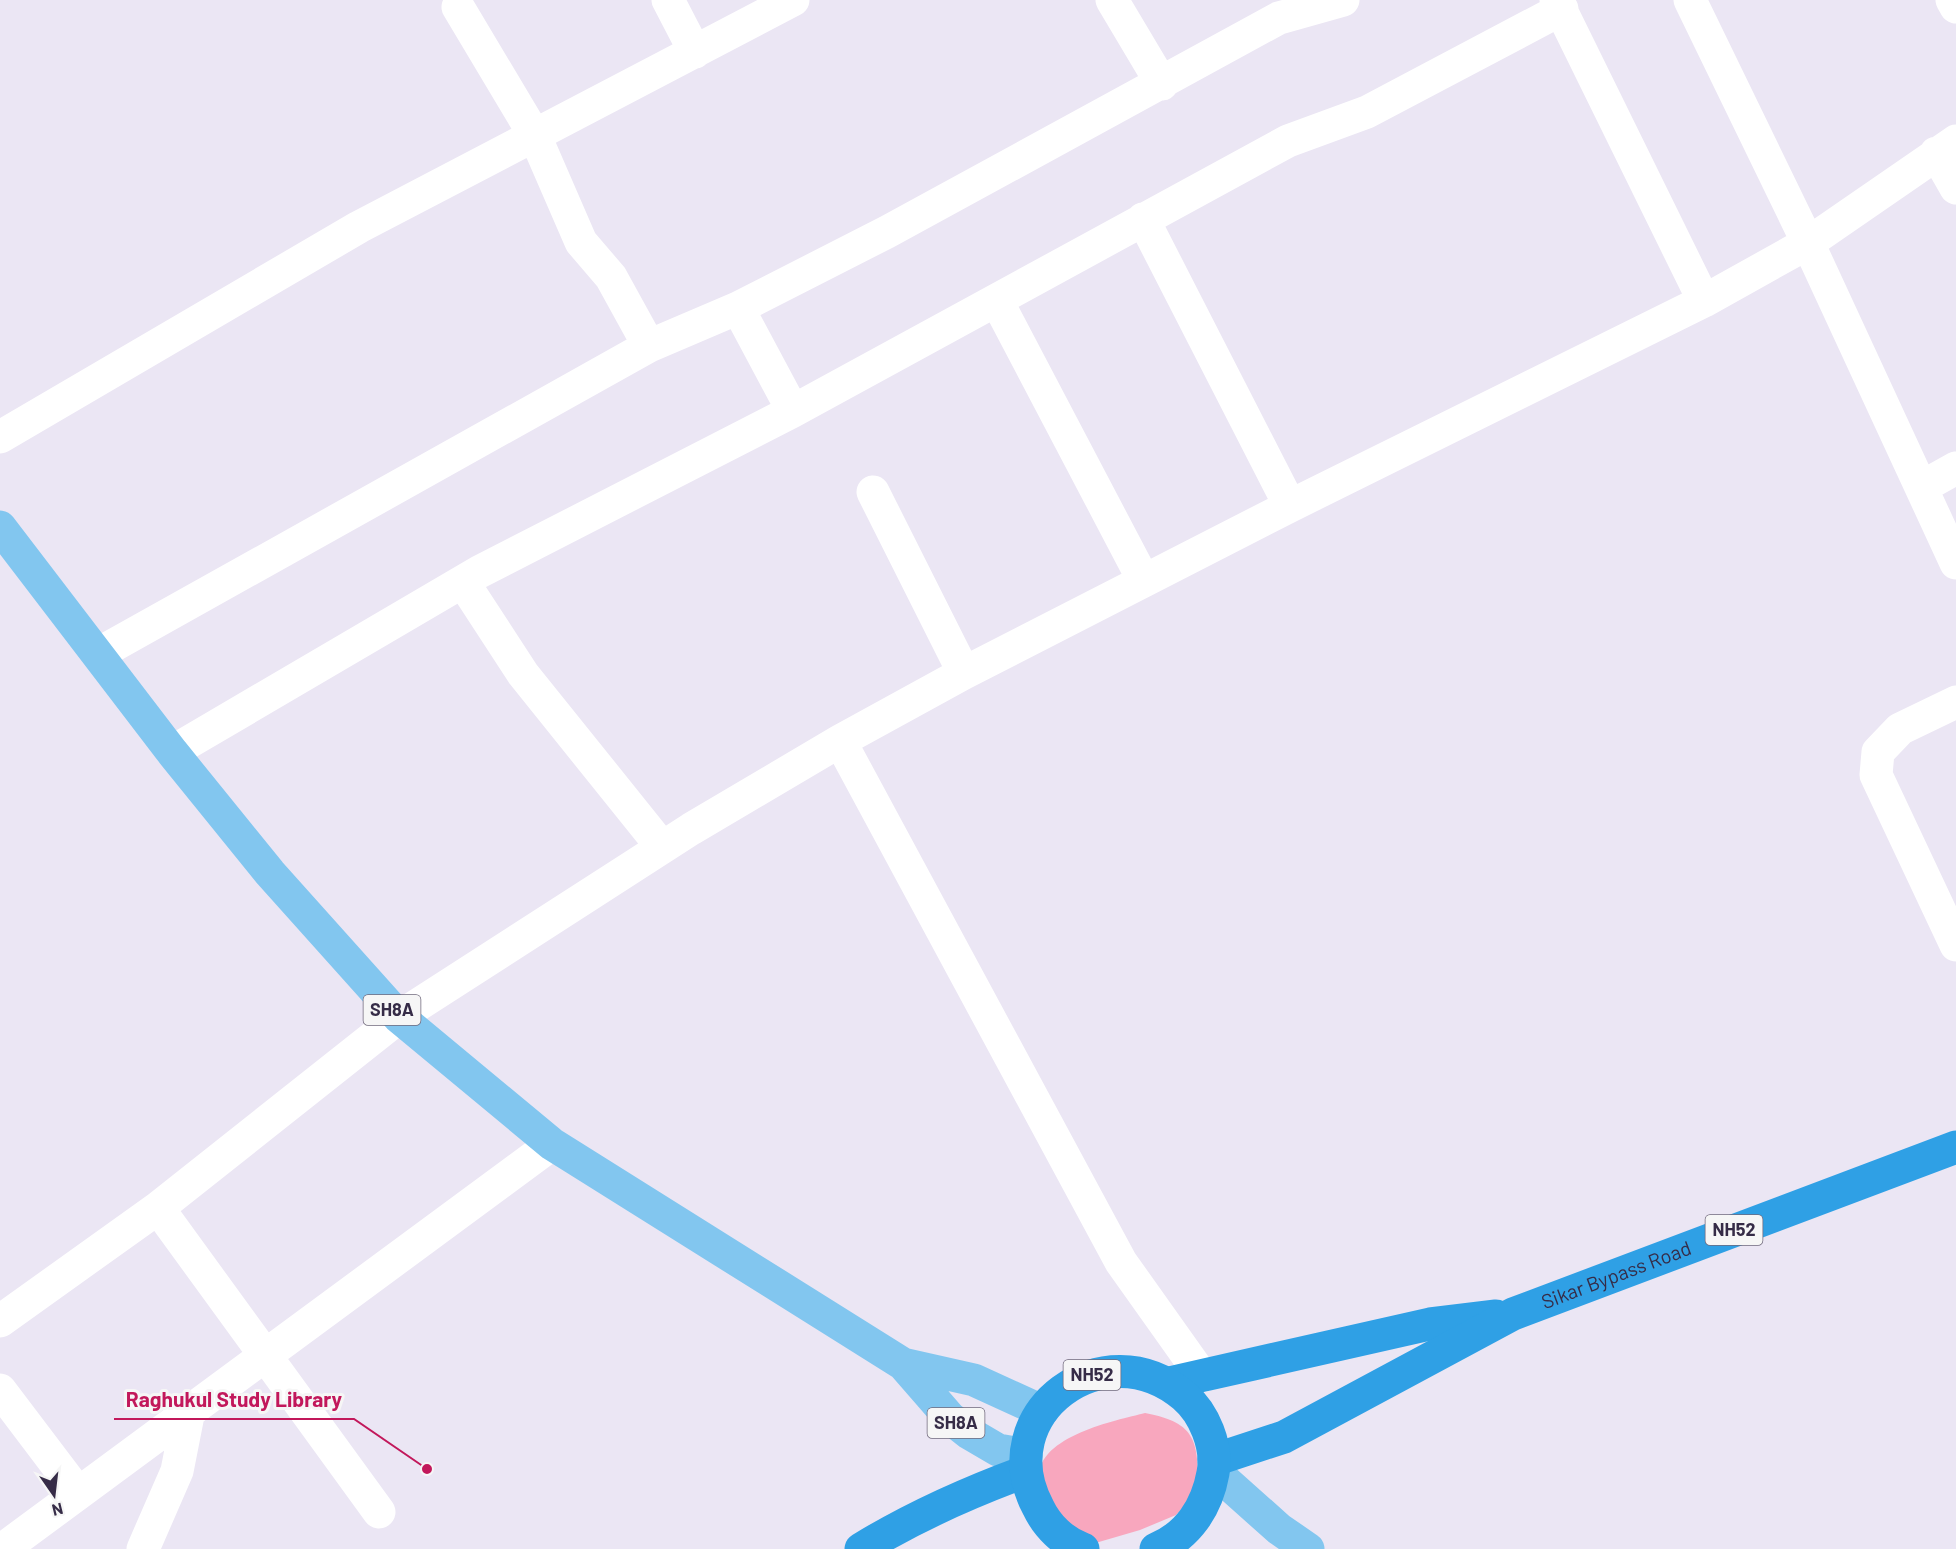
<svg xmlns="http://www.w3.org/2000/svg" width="1956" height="1549" viewBox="0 0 1956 1549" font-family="Barlow,sans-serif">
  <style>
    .green { fill: #f8a7be }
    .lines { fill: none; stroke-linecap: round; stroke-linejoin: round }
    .minor { stroke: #fff; stroke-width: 33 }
    .major { stroke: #82c6ef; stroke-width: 33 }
    .highway { stroke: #2fa0e5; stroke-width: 33 }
    .labels { text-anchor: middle; stroke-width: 6; stroke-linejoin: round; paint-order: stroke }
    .shield { fill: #f6f6f6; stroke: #70697c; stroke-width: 1.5 }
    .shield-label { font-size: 18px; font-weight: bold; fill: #362c47 }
    .street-label { font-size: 20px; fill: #362c47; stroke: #f6f6f6 }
    .leader { fill: none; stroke: #c2185b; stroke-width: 2 }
    .callout-dot { fill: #c2185b; stroke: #f6f6f6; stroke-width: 2 }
    .callout-label { font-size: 21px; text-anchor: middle; font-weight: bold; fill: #c2185b; stroke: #f6f6f6; stroke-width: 6; stroke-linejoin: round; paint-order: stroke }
  </style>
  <rect width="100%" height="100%" fill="#ebe6f4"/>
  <path class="green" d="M1145,1413C1198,1423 1198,1442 1198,1491L1176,1515L1140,1530L1092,1544L1056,1531C1051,1516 1042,1498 1039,1482C1033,1437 1114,1421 1145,1413Z"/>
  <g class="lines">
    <path class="minor" d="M668,0L695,52
      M1112,0L1162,84
      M1556,0L1704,301
      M1690,0L1808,243L1956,563
      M1952,0L1956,7
      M458,7L535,136L581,242L611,277L649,346
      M1936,153L1956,188
      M1143,219L1290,506
      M997,301L1144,581
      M738,308L793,411
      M0,437L359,227L793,0
      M1922,487L1956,468
      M873,492L964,673
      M463,582L523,674L662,847
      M98,654L649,346L738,308L887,232L1279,18L1343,0
      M1956,702L1900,729L1878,752L1876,775L1956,945
      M840,741L1121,1262L1202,1376
      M172,752L479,572L793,411L1288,141L1367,112L1562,9
      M158,1208L379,1512
      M0,1321L158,1208L399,1017L691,829L840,741L964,673L1290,506L1704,301L1808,243L1956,141
      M0,1390L78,1493
      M3,1549L552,1144
      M143,1549L177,1471L189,1410"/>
    <path class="major" d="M0,527L172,752L270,873L399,1017L552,1144L903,1364L950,1418L969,1433L998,1450L1026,1455
      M903,1364L974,1380L1042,1411
      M1214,1471L1279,1529L1308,1549"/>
    <g class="highway">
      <path d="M1169,1383L1430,1324L1496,1316"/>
      <path id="s1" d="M1214,1460L1284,1437L1513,1314L1956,1147"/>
      <path d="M861,1549C913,1517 967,1493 1024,1472"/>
      <path d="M1083,1549C1063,1542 1047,1526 1038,1507C988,1413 1104,1328 1184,1396C1204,1413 1218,1446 1213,1473C1207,1507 1188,1536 1156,1549"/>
    </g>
  </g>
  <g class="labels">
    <g class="shield">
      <rect x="363.5" y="995" width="57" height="30" rx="4.5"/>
      <rect x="1705.5" y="1215" width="57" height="30" rx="4.5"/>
      <rect x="1063.5" y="1360" width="57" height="30" rx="4.5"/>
      <rect x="927.5" y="1408" width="57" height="30" rx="4.5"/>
    </g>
    <g class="shield-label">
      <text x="392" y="1016">SH8A</text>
      <text x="1734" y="1236">NH52</text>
      <text x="1092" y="1381">NH52</text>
      <text x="956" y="1429">SH8A</text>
    </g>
    <g class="street-label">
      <text dy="7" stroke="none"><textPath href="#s1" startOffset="444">Sikar Bypass Road</textPath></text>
    </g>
  </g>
  <path class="leader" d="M427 1469L354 1419H114"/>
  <circle class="callout-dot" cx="427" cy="1469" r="6"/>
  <g class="callout-label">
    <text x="234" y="1407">Raghukul Study Library</text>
  </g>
  <g transform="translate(54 1495) rotate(166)" stroke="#f6f6f6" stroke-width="4.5" paint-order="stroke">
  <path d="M0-4.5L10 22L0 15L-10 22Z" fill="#362c47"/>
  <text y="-9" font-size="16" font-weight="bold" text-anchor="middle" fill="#362c47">N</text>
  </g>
</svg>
